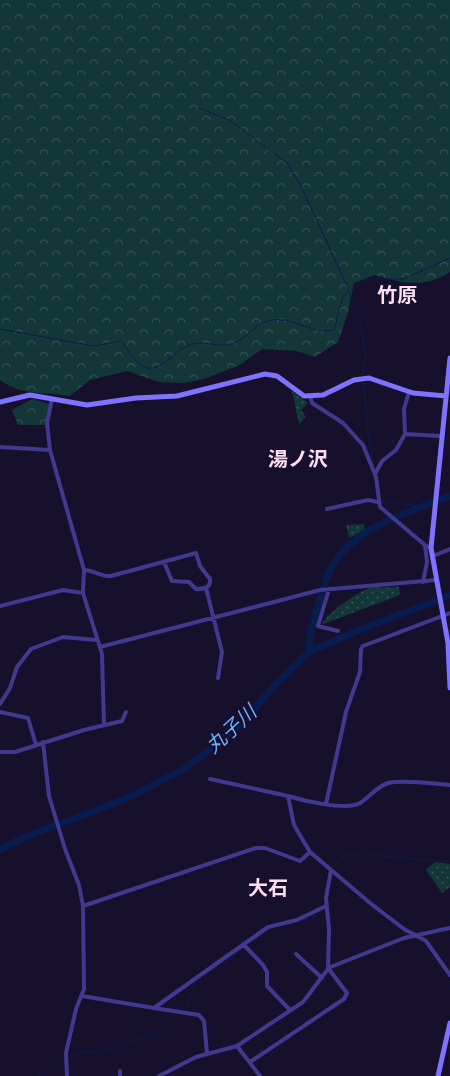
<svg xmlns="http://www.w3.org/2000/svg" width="450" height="1076" viewBox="0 0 450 1076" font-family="Mulish,'Noto Sans JP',sans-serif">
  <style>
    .grass { fill: url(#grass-dots) }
    .forest { fill: url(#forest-crowns) }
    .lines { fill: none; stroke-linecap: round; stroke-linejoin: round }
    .stream { stroke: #081d4d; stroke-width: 1 }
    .river { stroke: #081d4d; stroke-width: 7 }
    .street { stroke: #41398e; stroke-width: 4 }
    .secondary { stroke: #7e72ff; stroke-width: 5 }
    .labels { text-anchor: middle; stroke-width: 4.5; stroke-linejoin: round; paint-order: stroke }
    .neighbourhood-label { font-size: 20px; font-weight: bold; fill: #ffddf1; stroke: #17102c }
    .water-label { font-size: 20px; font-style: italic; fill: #69b1ff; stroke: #17102c }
  </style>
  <defs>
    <pattern id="grass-dots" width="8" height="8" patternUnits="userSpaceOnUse" patternTransform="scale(1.25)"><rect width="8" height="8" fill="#133637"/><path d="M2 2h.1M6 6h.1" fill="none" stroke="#355255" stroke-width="1.8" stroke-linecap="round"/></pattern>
    <pattern id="forest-crowns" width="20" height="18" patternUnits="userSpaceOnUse" patternTransform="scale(1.25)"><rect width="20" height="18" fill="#133637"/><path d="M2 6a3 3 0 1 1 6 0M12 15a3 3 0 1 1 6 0" fill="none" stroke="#355255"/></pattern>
  </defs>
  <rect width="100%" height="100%" fill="#17102c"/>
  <path class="grass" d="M292,391L308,403L301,410L306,417L299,424Z
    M364,524L365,530L349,538L346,525Z
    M399,587L400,595L323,624C323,616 358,592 367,589C376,586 389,588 399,587Z
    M435,862L450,864V887L442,893L426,870Z"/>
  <path class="forest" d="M0,0H450V272C425,289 401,283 374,275L354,283L348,312L338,342L315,357L297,351L262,349L240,365L204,379L184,383L159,382L127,371L90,380L70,396C45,392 21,396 0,380Z
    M32,399L49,404L52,410L50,418L44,425H18L12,410Z"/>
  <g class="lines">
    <path class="stream" d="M199,108L231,121L288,164L302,188L347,286L360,323L366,357L363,375
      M351,291L366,279H404L450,258
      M0,329L94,346L121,341C127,349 137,367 148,368C161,370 173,354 183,348C202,337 216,349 232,344C245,340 254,325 267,321C290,314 310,335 334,330L343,296L347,294
      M364,382L368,431L374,467
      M380,501L424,507
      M370,855L450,862
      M332,868L346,854H365
      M283,925L307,919L325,912
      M247,945L272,928
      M182,1009L187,1007L197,980L243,948
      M69,1057L79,1053H100L117,1045L159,1034L175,1013
      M38,1076L60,1065"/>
    <path class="river" d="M324,588C334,533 404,514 450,496
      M309,652L311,631L321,595
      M0,849L30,835L128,798L186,768L242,723L274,686L309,652L357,631L450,595"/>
    <path class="street" d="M310,396L312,403L343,423L363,445L376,477L380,507L425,545L431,548
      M52,399L47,423L50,450L84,570L83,593L102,654L104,724
      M405,434L404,409L409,392
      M0,447L50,450
      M375,474L382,461L396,450L405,434L441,436
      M327,509L368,500L378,502
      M433,556L450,549
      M84,570C94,570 101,577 111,576L196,553L200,566L210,579C211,588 204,589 196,589L189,582L172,581L164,562
      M423,582L427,562L425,545
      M206,588L222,652L218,678
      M329,589L318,626L338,631
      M0,606L63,590L83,593
      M100,647L320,590L436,580
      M0,704L10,688L17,667L31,649L63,637L96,640
      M0,712L28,718L36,745
      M43,742L49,796L65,849L79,885L83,906L84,989L76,1009L66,1053L67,1076
      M0,752H15L84,730L122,721L126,712
      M210,779L288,796L294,825L310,852L370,903L404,929L426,941L450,975
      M288,796C304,801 347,811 360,803C369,797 378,786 388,783C404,779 433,784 450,785
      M326,804L346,712L360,672L361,649L363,646L450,613
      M83,906L256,848H265L300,861L310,852
      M243,944L263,965L267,972V986L290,1010
      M296,954L322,978
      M82,996L154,1008L268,927L297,920L326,906
      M154,1008L199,1015L204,1021L207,1053
      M237,1046L260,1076
      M250,1062L344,999L347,993L328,968L404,938L450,928
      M120,1071V1076
      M159,1076L196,1057L237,1046L303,1002L328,969L329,929L326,898L331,870"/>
    <path class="secondary" d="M450,358L431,548L448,643L450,688
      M0,402L30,395L87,405L136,398L177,396L265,374L277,376L304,396L323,395L354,380L369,378L413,393L446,396
      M438,1076L450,1023"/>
  </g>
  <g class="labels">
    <g class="neighbourhood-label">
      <text x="397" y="302">竹原</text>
      <text x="298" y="466">湯ノ沢</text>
      <text x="268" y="895">大石</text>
    </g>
    <g class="water-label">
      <text transform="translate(231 729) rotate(-42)" y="7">丸子川</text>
    </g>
  </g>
</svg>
